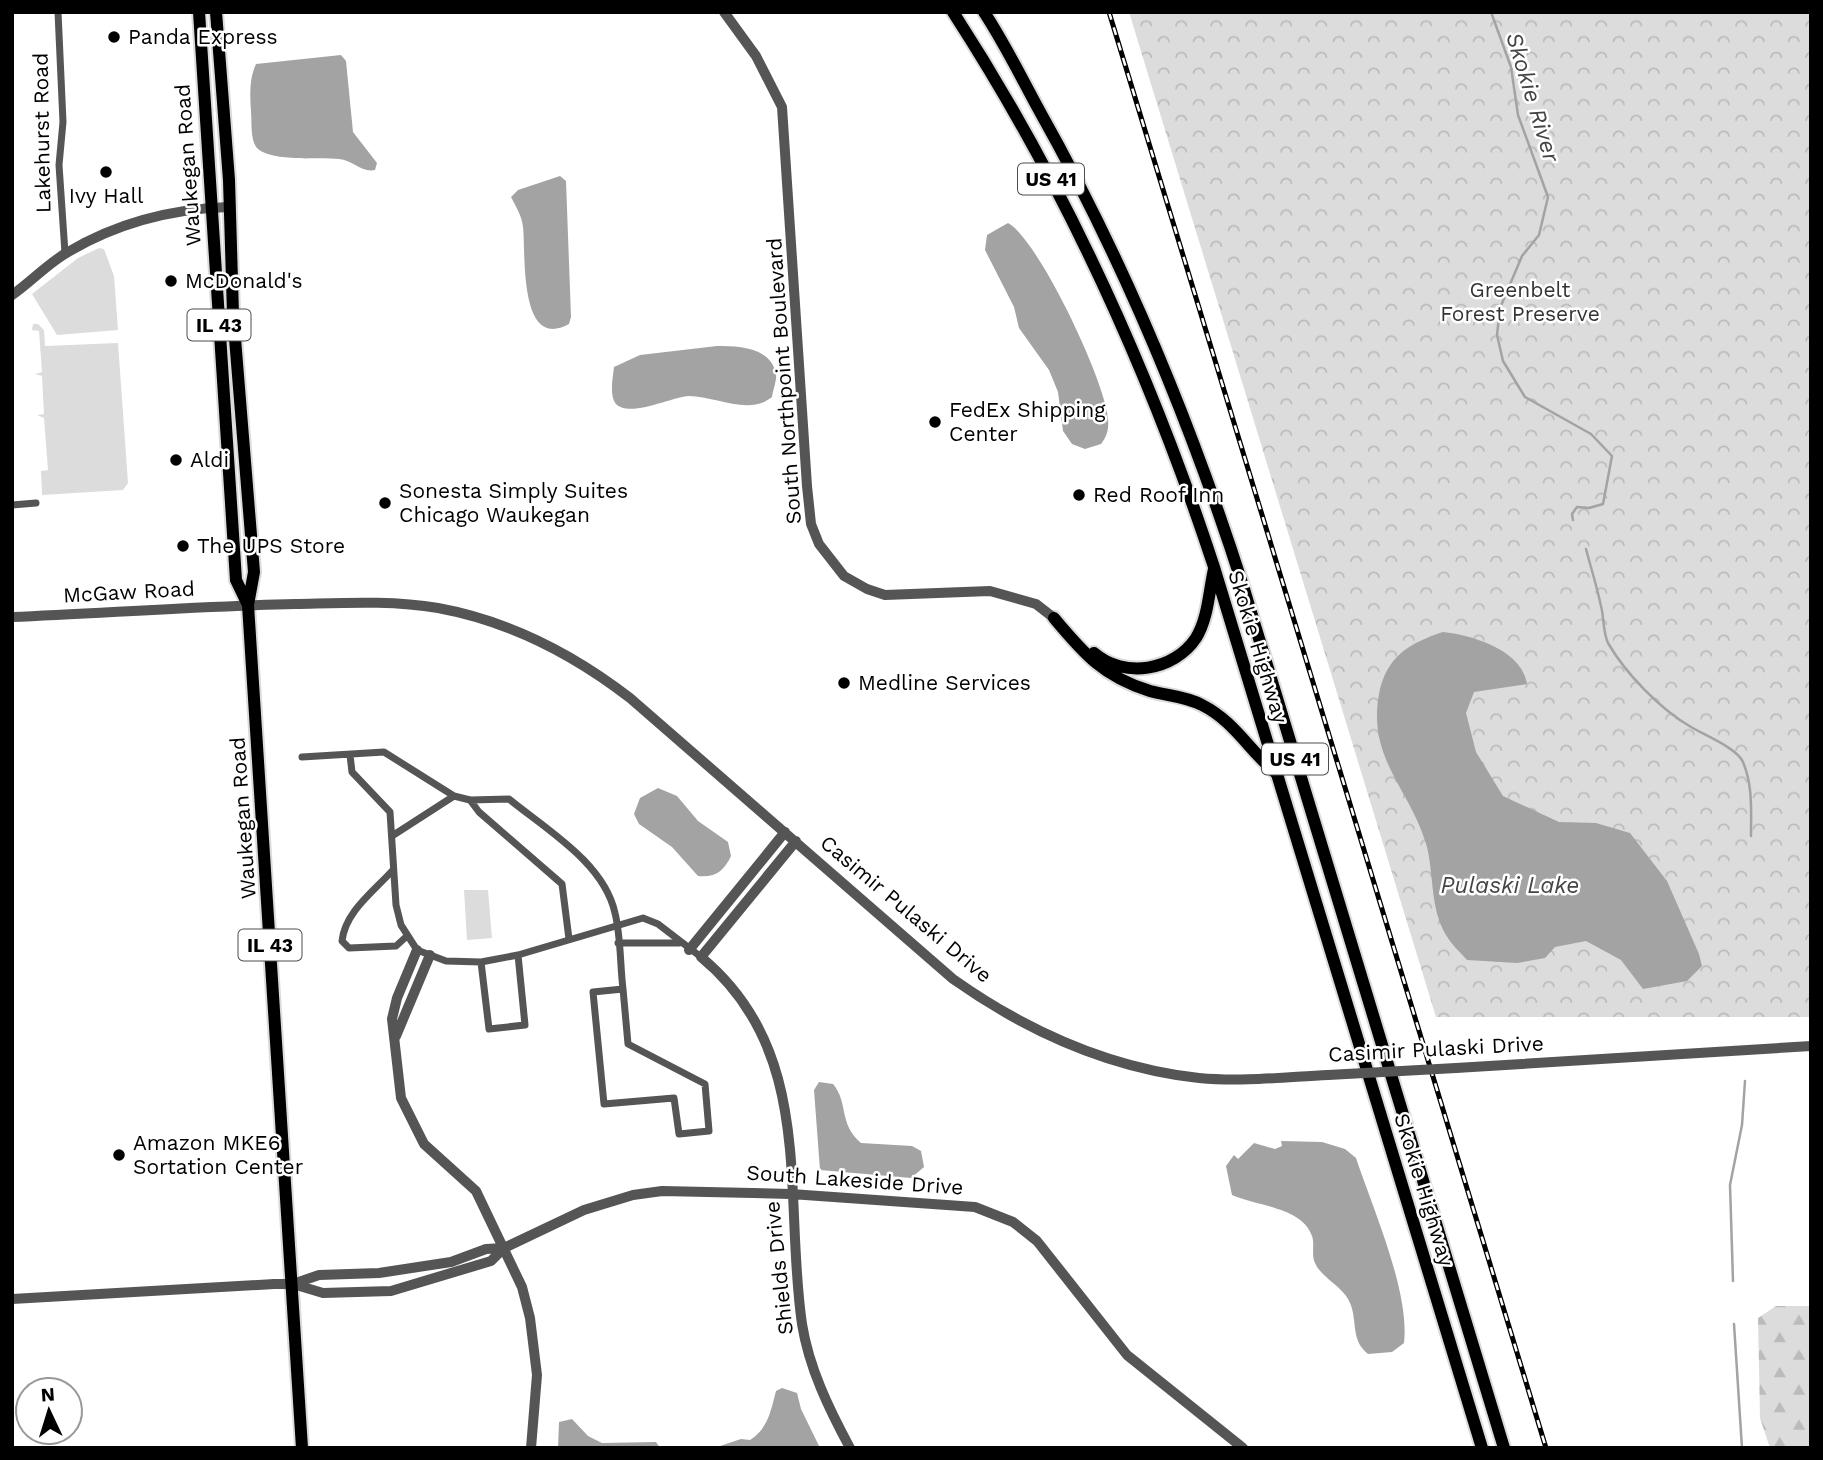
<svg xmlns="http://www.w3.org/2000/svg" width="1823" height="1460" viewBox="0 0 1823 1460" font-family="'Work Sans',sans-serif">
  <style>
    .grass { fill: #dcdcdc }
    .forest { fill: url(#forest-firs) }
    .park { fill: url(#park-crowns) }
    .water { fill: #a3a3a3 }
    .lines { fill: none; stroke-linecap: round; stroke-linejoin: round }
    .stream { stroke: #a3a3a3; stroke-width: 2.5 }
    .primary-casing { stroke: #dbdbdb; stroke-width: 16 }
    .trunk-casing { stroke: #dbdbdb; stroke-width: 16 }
    .minor { stroke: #555; stroke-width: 7 }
    .tertiary { stroke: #555; stroke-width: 10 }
    .primary { stroke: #000; stroke-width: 12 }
    .trunk { stroke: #000; stroke-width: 12 }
    .rail-casing { stroke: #000; stroke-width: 5 }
    .rail { stroke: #fff; stroke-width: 2.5; stroke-dasharray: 8; stroke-linecap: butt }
    .tertiary-bridge { stroke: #555; stroke-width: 10 }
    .poi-dot { fill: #000; stroke: #fff; stroke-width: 2.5 }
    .labels { text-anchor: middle; stroke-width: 5; stroke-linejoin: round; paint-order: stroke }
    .shield { fill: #fff; stroke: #4c4c4c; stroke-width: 2 }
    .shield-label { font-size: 19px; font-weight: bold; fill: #000 }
    .poi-label { font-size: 21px; fill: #000; stroke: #fff; text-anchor: start }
    .street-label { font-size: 21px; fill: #000; stroke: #fff }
    .park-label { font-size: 21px; fill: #333; stroke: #fff }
    .water-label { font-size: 23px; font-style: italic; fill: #444; stroke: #fff }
  </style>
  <defs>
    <pattern id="forest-firs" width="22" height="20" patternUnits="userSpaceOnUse" patternTransform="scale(1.75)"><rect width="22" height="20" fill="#dcdcdc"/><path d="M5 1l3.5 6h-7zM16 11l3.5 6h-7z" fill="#bbb"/></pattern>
    <pattern id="park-crowns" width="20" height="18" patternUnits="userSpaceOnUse" patternTransform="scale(1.75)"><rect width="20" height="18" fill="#dcdcdc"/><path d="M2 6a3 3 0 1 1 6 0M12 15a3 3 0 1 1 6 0" fill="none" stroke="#bbb"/></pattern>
  </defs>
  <rect width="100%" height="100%" fill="#fff"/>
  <path class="grass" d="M99,248L104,249L114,276L118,330L57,335L32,294L78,258Z
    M33,324H38L44,330L45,346L118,343L128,483L123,490L42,495L41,471L48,470L44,418L37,415L44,414L42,376L35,374L42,372L39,331L32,330Z
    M464,890H488L492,938L467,940Z"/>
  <path class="forest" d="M1776,1306H1811V1448H1770L1760,1418L1758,1318Z"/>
  <path class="park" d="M1129,12H1811V1017H1436Z"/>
  <path class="water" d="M341,55L346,61L353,132L377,163L375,170C361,173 353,160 339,159C321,157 273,162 258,149C250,142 252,123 251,112C250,96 249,79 256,64Z
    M560,176L566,181L571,317L569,324C518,352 526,252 523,227C522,216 516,207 511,197L518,190Z
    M1008,223C1038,239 1106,382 1108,419C1109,429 1107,436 1101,444L1085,449L1072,444L1063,431L1058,392L1049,370L1019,328L1014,307L985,250L987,235Z
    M717,346C738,346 771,347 776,374C777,380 773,390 772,397C749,416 715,396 689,396C671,397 630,418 616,404C609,396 613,377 614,367L640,355Z
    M1443,632C1472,635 1522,650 1527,684L1474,692L1466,713L1476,752L1503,796L1559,822L1596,823L1630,833L1667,881L1699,954L1702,966L1687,981L1643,989L1621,960L1586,941L1555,947L1545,958L1517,963L1467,960C1460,952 1451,944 1446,935C1430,908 1434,876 1427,847C1411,789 1367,760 1379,694C1386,657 1409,643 1443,632Z
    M658,788L677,796L698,821L728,842L731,856C724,871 715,878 698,876L672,847L639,824L634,814L640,798Z
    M819,1082L833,1084C849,1103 838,1123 861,1143L912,1146L921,1151L924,1167L911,1178L820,1170L814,1090Z
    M1281,1141L1322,1142L1345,1149L1356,1158C1373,1209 1410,1292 1404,1343L1392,1352L1368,1354C1349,1339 1359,1318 1348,1299C1341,1286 1321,1277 1315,1263C1311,1255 1315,1244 1312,1236C1302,1207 1256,1206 1232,1195L1226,1166L1234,1155L1238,1159L1254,1143L1275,1149L1282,1146Z
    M782,1388L797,1393L801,1409L820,1448H714L741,1439L750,1440C768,1429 771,1410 776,1391Z
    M572,1419L588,1436L602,1443L656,1442L660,1448H558L559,1422Z"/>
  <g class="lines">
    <path class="stream" d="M1491,12L1511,67L1518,115L1548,197L1539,235L1522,256L1500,308L1497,335L1503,361L1525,397L1591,434L1612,456L1603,504L1589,508L1577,507L1572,514L1573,520
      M1586,549C1591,568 1597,587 1601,606C1604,617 1603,633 1608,643C1626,674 1660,709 1691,727C1704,735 1737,748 1743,762C1753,786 1751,811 1751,836
      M1733,1281L1730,1185L1742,1125L1745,1081
      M1734,1324L1742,1448"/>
    <defs>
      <path id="primary" d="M199,12L236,580L248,605
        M216,12L229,180L233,314L254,572L248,605L302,1448"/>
      <path id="trunk" d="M953,12C1065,185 1150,372 1214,567L1482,1448
        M984,12C1005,44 1021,77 1039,110C1125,263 1191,423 1244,589L1504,1448
        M1054,618C1084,654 1104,677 1150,691C1168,696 1185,696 1202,705C1234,721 1249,750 1276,773
        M1094,653C1124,679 1174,671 1196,638C1208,619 1209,591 1214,569"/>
    </defs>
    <use href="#primary" class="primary-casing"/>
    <use href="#trunk" class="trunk-casing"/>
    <path class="minor" d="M58,12L63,122L59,165L65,253
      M12,505L36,503
      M350,755L352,772L390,812L396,905L401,925L417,950L446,961L481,962L518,955L643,918L658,924L701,957
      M302,757L384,752L454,796L470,800L509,799C547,830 604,863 615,913C621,937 620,965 623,989
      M470,800L479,812L562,884L569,939
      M392,836L454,796
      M392,871C373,892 345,912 342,941L349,948L396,946L407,936
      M618,943H679
      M481,962L489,1029L525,1025L518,955
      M623,989L628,1044L705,1084L709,1131L679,1134L674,1098L604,1104L593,992Z"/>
    <path class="tertiary" d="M724,12L756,56L782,107L807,486L811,524L819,544L844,576L867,589L885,595L990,591L1036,604L1054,618
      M12,295C31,282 48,263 68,252C117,223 171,209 228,207
      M12,617C106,613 201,606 295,604C342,603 391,600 438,608C509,621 573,654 630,698L953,979C1028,1032 1108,1068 1199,1078C1242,1082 1286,1077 1328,1075
      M796,841L701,957C816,1052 783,1194 802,1324C809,1368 829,1409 850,1448
      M417,950L397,998L392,1019L401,1098L424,1144L476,1191L522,1287L530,1318L537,1375L531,1448
      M689,950L785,832
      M396,1036L430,955
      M1456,1068L1811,1046
      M293,1284L319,1275L379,1273L451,1262L486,1249L504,1248
      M12,1299L274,1284H293L323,1293L391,1291L491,1261L504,1248L584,1210L633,1195L662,1191L791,1194L975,1207L1013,1222L1037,1241L1127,1355L1243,1448"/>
    <use href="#primary" class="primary"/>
    <use href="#trunk" class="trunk"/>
    <defs>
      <path id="rail" d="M1109,12L1546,1448"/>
    </defs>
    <use href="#rail" class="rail-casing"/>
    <use href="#rail" class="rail"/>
    <path class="tertiary-bridge" d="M1328,1075L1456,1068"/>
  </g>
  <g class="poi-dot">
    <circle cx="114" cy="37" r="7"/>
    <circle cx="106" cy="172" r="7"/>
    <circle cx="171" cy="281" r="7"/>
    <circle cx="935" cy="422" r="7"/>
    <circle cx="176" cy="460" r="7"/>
    <circle cx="1079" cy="495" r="7"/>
    <circle cx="385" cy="503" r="7"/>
    <circle cx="183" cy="546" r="7"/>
    <circle cx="844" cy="683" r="7"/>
    <circle cx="119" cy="1155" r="7"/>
  </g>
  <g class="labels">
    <g class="shield">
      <rect x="1018" y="163.5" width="66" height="31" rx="5"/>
      <rect x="187.5" y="309.5" width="63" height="31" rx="5"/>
      <rect x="1262" y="743.5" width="66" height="31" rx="5"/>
      <rect x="238.5" y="929.5" width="63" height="31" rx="5"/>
    </g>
    <g class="shield-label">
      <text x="1051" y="186">US 41</text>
      <text x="219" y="332">IL 43</text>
      <text x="1295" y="766">US 41</text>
      <text x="270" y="952">IL 43</text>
    </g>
    <g class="poi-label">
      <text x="128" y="44">Panda Express</text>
      <text x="106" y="203" text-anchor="middle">Ivy Hall</text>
      <text x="185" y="288">McDonald's</text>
      <text x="949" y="417">FedEx Shipping<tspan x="949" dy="24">Center</tspan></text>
      <text x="190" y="467">Aldi</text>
      <text x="399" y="498">Sonesta Simply Suites<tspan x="399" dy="24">Chicago Waukegan</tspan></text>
      <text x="1093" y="502">Red Roof Inn</text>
      <text x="197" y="553">The UPS Store</text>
      <text x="858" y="690">Medline Services</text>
      <text x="133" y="1150">Amazon MKE6<tspan x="133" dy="24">Sortation Center</tspan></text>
    </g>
    <g class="street-label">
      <text transform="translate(42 133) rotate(-91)" y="7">Lakehurst Road</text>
      <text transform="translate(188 165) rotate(-94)" y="7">Waukegan Road</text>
      <text transform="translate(784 381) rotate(-94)" y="7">South Northpoint Boulevard</text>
      <text transform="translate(129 592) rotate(-3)" y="7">McGaw Road</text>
      <text transform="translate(1258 647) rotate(73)" y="7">Skokie Highway</text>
      <text transform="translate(243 818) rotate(-94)" y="7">Waukegan Road</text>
      <text transform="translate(906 909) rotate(40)" y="7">Casimir Pulaski Drive</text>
      <text transform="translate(1436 1049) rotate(-3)" y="7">Casimir Pulaski Drive</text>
      <text transform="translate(855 1180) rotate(4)" y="7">South Lakeside Drive</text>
      <text transform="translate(1424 1190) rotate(73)" y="7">Skokie Highway</text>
      <text transform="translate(779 1268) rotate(-96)" y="7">Shields Drive</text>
    </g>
    <g class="park-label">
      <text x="1520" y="297">Greenbelt<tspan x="1520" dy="24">Forest Preserve</tspan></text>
    </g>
    <g class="water-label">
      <text transform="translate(1533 97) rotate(73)" y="8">Skokie River</text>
      <text x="1510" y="893">Pulaski Lake</text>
    </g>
  </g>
  <rect width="1823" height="1460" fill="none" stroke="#000000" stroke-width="28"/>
  <g transform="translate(49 1411) rotate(356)"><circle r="33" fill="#ffffff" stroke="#999999" stroke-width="2"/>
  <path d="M0-5L12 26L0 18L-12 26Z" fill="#000000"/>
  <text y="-10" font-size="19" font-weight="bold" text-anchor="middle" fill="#000000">N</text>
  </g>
</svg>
